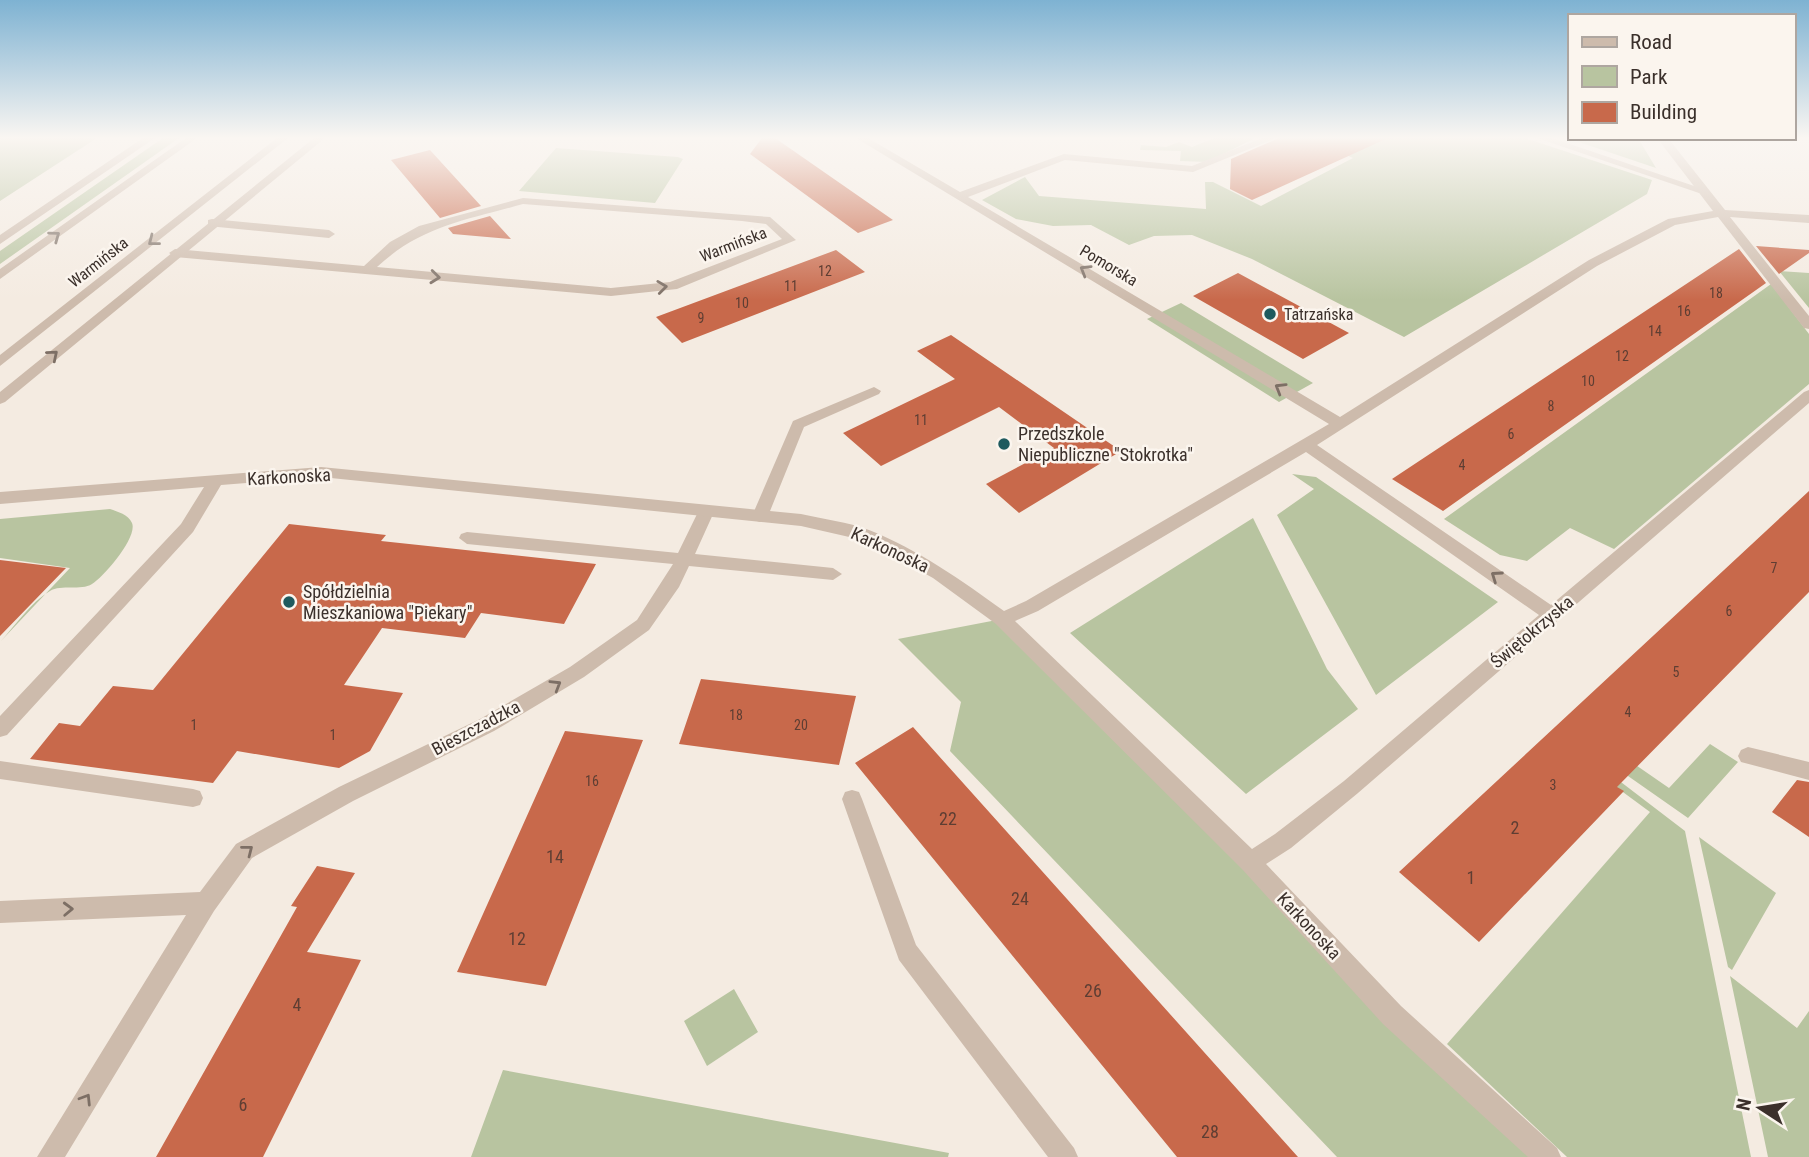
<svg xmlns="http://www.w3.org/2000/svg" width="1809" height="1157" viewBox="0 0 1809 1157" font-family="'Roboto Condensed',sans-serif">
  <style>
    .green { fill: #b8c4a0 }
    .building { fill: #c8694b }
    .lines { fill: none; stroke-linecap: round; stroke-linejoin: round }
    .service { fill: #cdbbac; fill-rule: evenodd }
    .pedestrian { fill: #cdbbac; fill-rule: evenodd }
    .minor { fill: #cdbbac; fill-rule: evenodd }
    .tertiary { fill: #cdbbac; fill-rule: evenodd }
    .oneway { stroke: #7d6f65 }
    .poi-dot { fill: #1f5a5e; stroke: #fbf5ee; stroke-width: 2.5 }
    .labels { text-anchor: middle; stroke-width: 5; stroke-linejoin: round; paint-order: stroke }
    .number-label { font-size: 14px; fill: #5e3e33 }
    .far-street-label { font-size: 16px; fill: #3b302b; stroke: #fbf5ee }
    .far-poi-label { font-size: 16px; fill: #3b302b; stroke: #fbf5ee; text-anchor: start }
    .poi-label { font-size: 18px; fill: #3b302b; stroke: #fbf5ee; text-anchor: start }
    .street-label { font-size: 18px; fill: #3b302b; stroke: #fbf5ee }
    .near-number-label { font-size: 18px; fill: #5e3e33 }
  </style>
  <rect width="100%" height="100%" fill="#f4ebe1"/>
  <path class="green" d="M0,138H97L0,201Z
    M163,138H179L0,264V251Z
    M1214,138H1255L1208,162L1180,161L1181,151L1140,150L1141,145L1166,147L1179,142L1192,147Z
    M1373,138H1525L1652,180L1647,194L1404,337L1252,259L1192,235L1154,236L1129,245L1091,225L1053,226L1016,219L982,200L1025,177L1039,196L1206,209L1205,182H1213L1261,206L1353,158L1324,145L1374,141Z
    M1567,138H1638L1656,168Z
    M556,148L678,157L683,159L655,203L519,191Z
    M1779,271L1809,273V308Z
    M1771,284L1809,334V384L1614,549L1570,528L1527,561L1500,555L1444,519Z
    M1181,303L1313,383L1279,402L1147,319Z
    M1292,474L1316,477L1498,602L1376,695L1277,515L1314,489Z
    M110,509C118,512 128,514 132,523C138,537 104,577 92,584C81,591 61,584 50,591C31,602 15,626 0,642L70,568L0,558V519Z
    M1253,518L1327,669L1358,709L1246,794L1070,633Z
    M1002,619L1541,1157H1337L950,751L961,702L898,639Z
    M1588,732L1669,788L1710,744L1738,762L1688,818L1578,741Z
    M1579,750L1685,831L1751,1157H1567L1447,1044L1650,812L1574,756Z
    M1699,837L1776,893L1732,970L1728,967Z
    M1730,976L1797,1028L1809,1011V1157H1768Z
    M734,989L758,1032L707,1066L684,1021Z
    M503,1070L949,1153L948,1157H471Z"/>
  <path class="building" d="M762,138H775L893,220L858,233L750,154Z
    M1279,138H1388L1252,200L1230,189L1231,159Z
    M430,150L481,206L440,218L391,160Z
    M490,216L511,239L453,234L448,228Z
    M1756,246L1809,250V253L1779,274Z
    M1739,249L1766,283L1443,511L1392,479Z
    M836,250L865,272L682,343L656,317Z
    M1238,273L1349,333L1303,359L1193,296Z
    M951,335L1121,451L1019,513L986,484L1054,448L999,407L881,466L843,433L955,379L917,351Z
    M1809,491V592L1617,787L1624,791L1479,942L1399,872Z
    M289,524L386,535L381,541L596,564L564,624L481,613L465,638L382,628L344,685L403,693L370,751L339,768L237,751L213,783L30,759L59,723L80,726L113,686L153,690Z
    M0,560L66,568L0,636Z
    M701,679L856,696L839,765L679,744Z
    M913,727L938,755L1298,1157H1177L855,763Z
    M565,731L643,740L546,986L457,972Z
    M1797,780L1809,782V837L1772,812Z
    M317,866L355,873L307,952L361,960L263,1157H156L297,907L291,906Z"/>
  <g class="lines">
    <path class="service" d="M1537,138H1552L1709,191L1699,193Z
      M523,198L770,217L796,240L677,289L611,296L175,257L169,253L175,249L364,266L390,242L419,226ZM523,204L742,221L766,224L782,239L670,282L611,288L377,267C421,226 467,220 523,204Z
      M212,219L329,230L335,234L329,238L208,226V220Z
      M874,387L881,391L879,394L804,427L768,516L760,522L754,520L752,516L793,421Z
      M706,506L714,512L695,554L833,568L842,574L833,580L689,566L679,587L649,630L584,677L494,731L353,801L252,858L214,911L65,1157H37L186,915L0,923V901L200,892L236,844L339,787L480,719L570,667L637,620L673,564L467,544L459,538L461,534L467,532L678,553L700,508Z
      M0,761L193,789L200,791L203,798L200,805L193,807L0,779Z
      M852,790L859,792L862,799L916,945L1074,1148L1078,1157H1048L899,960L842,799L845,792Z"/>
    <path class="pedestrian" d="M1748,747L1809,762V780L1741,762L1738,756L1741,750Z"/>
    <path class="minor" d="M277,138H288L0,366V355Z
      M314,138H325L5,402L0,404V392Z
      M856,138H868L960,192L1064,154L1192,166L1262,138H1276L1193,172L1065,160L968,197L1340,417L1589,260L1668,219L1713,211L1657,138H1668L1725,210L1809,215V223L1730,217L1809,316V329L1804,328L1718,217L1675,225L1597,266L1317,445L1551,605L1804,392L1809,390V403L1358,793L1291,848L1266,864L1401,1006L1557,1148L1561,1157H1528L1383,1024L1242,869L996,624L933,578L878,548L858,539L801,526L321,477L221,485L193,532L7,735L0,737V716L181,524L204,487L0,504V492L321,467L801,514C823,519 848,522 869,530C919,550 961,580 1004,611L1026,601L1329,424ZM1306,452L1539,615L1344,781L1275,834L1252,849L1015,621L1038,611Z"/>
    <path class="tertiary" d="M143,138H155L0,244V235Z
      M186,138H197L0,279V269Z"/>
  </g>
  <defs><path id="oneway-chevron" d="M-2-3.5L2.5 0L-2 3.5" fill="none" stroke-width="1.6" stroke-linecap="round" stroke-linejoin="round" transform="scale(1.75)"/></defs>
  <g class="oneway">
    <use href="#oneway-chevron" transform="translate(55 236) rotate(-36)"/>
    <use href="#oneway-chevron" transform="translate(153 241) rotate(142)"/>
    <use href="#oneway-chevron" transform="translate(1085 270) rotate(-149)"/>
    <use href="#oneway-chevron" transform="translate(435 277) rotate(6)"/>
    <use href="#oneway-chevron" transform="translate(662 287) rotate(-7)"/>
    <use href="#oneway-chevron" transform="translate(53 355) rotate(-40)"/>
    <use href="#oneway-chevron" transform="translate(1280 388) rotate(-149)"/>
    <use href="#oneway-chevron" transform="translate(1496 576) rotate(-145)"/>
    <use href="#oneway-chevron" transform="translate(556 685) rotate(-31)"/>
    <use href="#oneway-chevron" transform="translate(248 850) rotate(-38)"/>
    <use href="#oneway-chevron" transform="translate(68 909) rotate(-2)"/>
    <use href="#oneway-chevron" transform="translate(86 1099) rotate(-58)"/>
  </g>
  <linearGradient id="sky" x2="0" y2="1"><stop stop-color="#7eb2d2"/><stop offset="0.46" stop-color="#faf6f2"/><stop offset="1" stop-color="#faf6f2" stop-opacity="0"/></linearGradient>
  <rect width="1809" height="300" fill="url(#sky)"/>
  <g class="poi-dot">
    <circle cx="1270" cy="314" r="7"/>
    <circle cx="1004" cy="444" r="7"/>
    <circle cx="289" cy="602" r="7"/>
  </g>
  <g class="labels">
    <g class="number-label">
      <text x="825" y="276">12</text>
      <text x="791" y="291">11</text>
      <text x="1716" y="298">18</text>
      <text x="742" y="308">10</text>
      <text x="1684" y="316">16</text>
      <text x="701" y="323">9</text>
      <text x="1655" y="336">14</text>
      <text x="1622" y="361">12</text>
      <text x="1588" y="386">10</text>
      <text x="1551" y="411">8</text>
      <text x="921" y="425">11</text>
      <text x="1511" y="439">6</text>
      <text x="1462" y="470">4</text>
      <text x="1774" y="573">7</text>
      <text x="1729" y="616">6</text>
      <text x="1676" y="677">5</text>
      <text x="1628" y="717">4</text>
      <text x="736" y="720">18</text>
      <text x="194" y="730">1</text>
      <text x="801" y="730">20</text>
      <text x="333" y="740">1</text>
      <text x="592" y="786">16</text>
      <text x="1553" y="790">3</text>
    </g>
    <g class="far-street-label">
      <text transform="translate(733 244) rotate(-21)" y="6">Warmińska</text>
      <text transform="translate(98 262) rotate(-38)" y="6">Warmińska</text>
      <text transform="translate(1109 265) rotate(31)" y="6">Pomorska</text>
    </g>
    <g class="far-poi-label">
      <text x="1284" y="320">Tatrzańska</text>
    </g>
    <g class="poi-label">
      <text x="1018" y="440">Przedszkole<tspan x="1018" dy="21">Niepubliczne "Stokrotka"</tspan></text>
      <text x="303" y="598">Spółdzielnia<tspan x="303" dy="21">Mieszkaniowa "Piekary"</tspan></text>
    </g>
    <g class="street-label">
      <text transform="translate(289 477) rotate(-3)" y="6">Karkonoska</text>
      <text transform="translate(890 550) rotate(25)" y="6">Karkonoska</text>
      <text transform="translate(1532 632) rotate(-40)" y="6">Świętokrzyska</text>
      <text transform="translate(476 728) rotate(-28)" y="6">Bieszczadzka</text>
      <text transform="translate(1309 926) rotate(47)" y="6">Karkonoska</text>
    </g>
    <g class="near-number-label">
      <text x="948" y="825">22</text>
      <text x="1515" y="834">2</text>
      <text x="555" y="863">14</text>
      <text x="1471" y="884">1</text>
      <text x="1020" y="905">24</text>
      <text x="517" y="945">12</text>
      <text x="1093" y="997">26</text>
      <text x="297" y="1011">4</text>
      <text x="243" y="1111">6</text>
      <text x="1210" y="1138">28</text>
    </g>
  </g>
  <rect x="1568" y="14" width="228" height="126" fill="#fbf5ee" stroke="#aea6a0" stroke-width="2"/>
  <rect x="1582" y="37" width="35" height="10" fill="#cdbbac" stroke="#aea6a0" stroke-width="2"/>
  <text x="1630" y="49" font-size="21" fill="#3b302b">Road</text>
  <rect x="1582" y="66" width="35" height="21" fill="#b8c4a0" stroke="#aea6a0" stroke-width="2"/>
  <text x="1630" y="84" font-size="21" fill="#3b302b">Park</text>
  <rect x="1582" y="102" width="35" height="21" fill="#c8694b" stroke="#aea6a0" stroke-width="2"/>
  <text x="1630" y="119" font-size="21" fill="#3b302b">Building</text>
  <g transform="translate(1760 1108) rotate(282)" stroke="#fbf5ee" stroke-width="5" paint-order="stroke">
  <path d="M0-5L12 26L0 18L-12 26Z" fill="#3b302b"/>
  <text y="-10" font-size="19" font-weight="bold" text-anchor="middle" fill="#3b302b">N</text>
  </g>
</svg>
